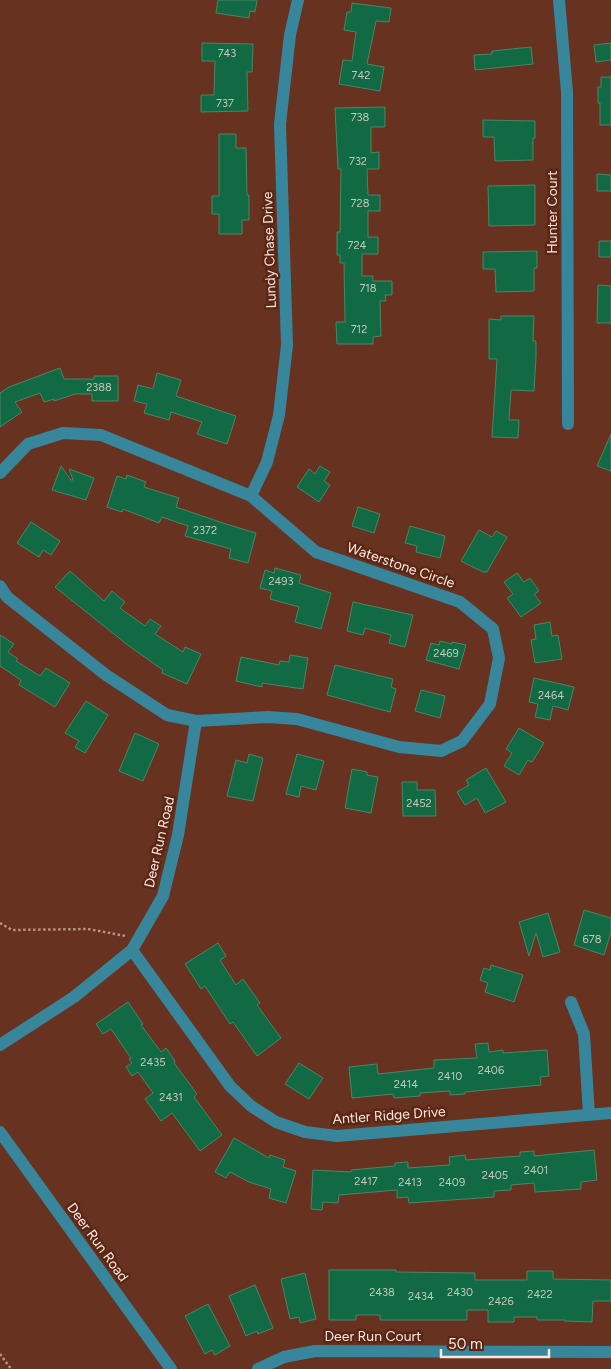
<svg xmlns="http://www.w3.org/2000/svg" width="611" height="1369" viewBox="0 0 611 1369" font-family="Figtree,sans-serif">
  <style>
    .building { fill: #126a45; stroke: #498666 }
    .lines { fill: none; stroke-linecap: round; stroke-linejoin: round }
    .path { stroke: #b89488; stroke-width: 2.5; stroke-dasharray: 2.5 2.5; stroke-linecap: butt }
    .minor { stroke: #38869c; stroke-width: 12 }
    .labels { text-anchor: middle; stroke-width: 5; stroke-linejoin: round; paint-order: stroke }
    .number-label { font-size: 11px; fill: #c2c8b9 }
    .street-label { font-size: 14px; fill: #fce7e0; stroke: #5b2715 }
  </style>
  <rect width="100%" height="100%" fill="#67321f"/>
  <path class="building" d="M218,0H257L255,12L250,11L249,18L216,13Z
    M352,3L391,8L389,22L376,21L367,64L384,67L380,91L339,84L343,60L352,61L356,32L344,30L347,12H351Z
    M202,43L253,44L252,72H247L248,111L201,112V95H214L215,61H202Z
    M611,43V60L596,62L594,45Z
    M531,47L533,64L475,70L474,55L492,54V51Z
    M601,77H611V125H600V103H598V87H601Z
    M385,107V127H371V153L379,152V169H367L368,195H380V211H368V237H378V254H362V276H373V281H392V295H385L386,301H380L381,336L373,337V344H337L336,322H345L344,263H340V255H337V232H340L341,169H338L335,108Z
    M483,120L535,121V138H533V160L495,161L494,137H483Z
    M219,134H236V148H246L247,195H249V220H242V234H219V214H212V196H219Z
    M597,174L611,175V191H597Z
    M535,185V225L489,226L488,186Z
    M599,241H611V257H599Z
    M537,251V268H534V291L496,292L495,269H483V252Z
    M598,285L611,286V323H597Z
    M501,316H534L533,341H536V357L534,391L511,390L509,420H519L518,438L492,437L497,359H489V319L501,320Z
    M60,368L64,379H94V376H118V401H92V394H75L54,401V399L44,402L40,393L15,402L22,412L0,427V393L9,387Z
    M157,373L181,380L176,396L236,416L227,444L197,434L202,422L171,412L169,420L144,413L147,404L134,401L138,385L153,389Z
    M611,434V471L597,466Z
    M61,466L71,480H73L69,469L94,478L86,500L52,490Z
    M320,466L330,472L324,481L330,485L319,502L297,487L309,469L315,474Z
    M127,475L146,482L144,487L179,498L176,507L226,524L256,533L248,563L229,558L231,549L185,536L188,526L162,517L159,523L123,509L122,512L107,507L117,476L126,479Z
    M358,507L380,514L374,533L352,526Z
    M31,522L60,541L51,555L43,550L39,557L17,543Z
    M410,526L445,536L440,558L416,552L417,546L405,543Z
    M479,530L492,537L496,531L507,537L487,572H483L461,561Z
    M275,568L301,575L299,583L331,593L321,629L295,622L299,607L270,599L272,591L260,588L265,570L274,573Z
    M70,571L104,601L112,591L125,602L120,608L145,626L150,619L161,626L155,634L183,652L185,647L201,654L187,684L162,673L163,670L129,646L55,587Z
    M517,573L524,582L530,578L539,591L534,594L541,603L521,617L507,598L513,594L504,582Z
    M353,602L413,615L405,647L389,643L391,635L365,628L363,635L347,631Z
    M550,622L552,636L558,635L562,659L535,663L531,640L536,639L534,625Z
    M0,635L14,644L8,652L18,659L16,661L40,676L46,668L70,683L55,707L19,685L21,680L0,666Z
    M440,641L452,644V642L466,645L459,669L426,660L431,643L439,645Z
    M290,655L308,658L303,689L262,683V687L236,681L241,657L279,665L280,661L289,662Z
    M335,665L393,679L391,687L396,689L390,712L327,695Z
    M534,678L574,687L568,710L553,706L550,720L535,717L538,704L529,702Z
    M421,690L445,696L440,718L415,711Z
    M86,701L108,715L85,753L75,747L79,741L65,733Z
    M519,728L544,743L532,762L528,760L519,775L504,766L512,753L506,749Z
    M135,733L159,744L143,781L119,771Z
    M249,754L263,758L253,801L227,796L236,760L247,763Z
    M297,754L324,761L316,790L301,786L299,797L286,794Z
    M486,768L506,802L485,813L477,798L465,805L457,792L469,785L466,780Z
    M352,769L367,772V775L378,777L371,813L345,808Z
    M402,782H417V790H435L436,816H403Z
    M584,910L611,918V932L604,955L574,945Z
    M548,913L560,952L543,957L536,933L529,956L519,922Z
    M218,943L226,956L220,960L236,985L243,979L260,1003L257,1005L281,1038L257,1056L233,1022L230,1024L205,986L201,989L185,964Z
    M491,965L523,975L514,1002L485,992L488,983L480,980L484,968L490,970Z
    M128,1002L143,1024L141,1025L161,1052L166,1048L175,1061L174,1063L197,1094L194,1097L222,1135L200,1151L172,1113L161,1121L145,1099L153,1093L138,1072L132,1076L126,1067L132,1063L129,1059L131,1058L111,1029L103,1034L96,1024Z
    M488,1043L489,1052L503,1050V1053L547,1050L549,1076L540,1077L541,1085L465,1092V1094L450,1095V1091L420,1093V1096L394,1098L393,1094L352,1098L349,1067L377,1064L378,1074L434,1068V1060L477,1058L475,1044Z
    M299,1063L323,1078L309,1099L285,1084Z
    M234,1138L269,1158L270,1155L285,1160L283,1167L296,1171L286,1203L269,1198L271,1189L249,1182L230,1172L226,1178L215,1172Z
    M594,1150L597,1180L581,1182V1189L535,1192L534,1183L511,1185V1190L494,1191V1197L409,1203L408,1197L397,1198V1190L339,1195L338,1203L323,1202L322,1210L311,1209L313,1170L351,1172V1170L395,1166V1163L408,1162V1168L450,1165L449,1157L465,1155L466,1160L520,1156V1152L534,1151V1156Z
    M329,1270H396V1272L475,1273V1280H527V1271H553V1279L611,1280V1301H593L592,1322L565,1321V1320H537V1317H514V1322H488V1310H467V1320H380V1315H356V1320H329Z
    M305,1273L316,1319L300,1323L299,1317L290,1319L281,1279Z
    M255,1285L273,1328L258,1334L257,1331L246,1336L229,1296Z
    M208,1304L230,1346L215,1355L212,1350L205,1354L185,1316Z"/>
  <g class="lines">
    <path class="path" d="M0,923L12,930L88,929L126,936
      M0,1354L11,1369"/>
    <path class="minor" d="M559,0L567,92L568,424
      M0,473L28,444L63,433L101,435L251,496L316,552L460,602L493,629L499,658L490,704L462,741L441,751L399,747L297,719L268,717L196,721L167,715L106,675L7,597L0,586
      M251,496L267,462L279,415L287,345L280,124L290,35L298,0
      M132,950L230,1086L251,1106L276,1122L305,1132L337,1136L611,1113
      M571,1002L584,1034L589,1115
      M0,1045L74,997L132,950L163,896L178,835L196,721
      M0,1132L171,1369
      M258,1369L284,1357L315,1351L611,1352"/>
  </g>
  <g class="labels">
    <g class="number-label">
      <text x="227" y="57">743</text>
      <text x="361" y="79">742</text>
      <text x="225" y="107">737</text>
      <text x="360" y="121">738</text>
      <text x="358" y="165">732</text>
      <text x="360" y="207">728</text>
      <text x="357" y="249">724</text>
      <text x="368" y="292">718</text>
      <text x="359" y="333">712</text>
      <text x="99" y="391">2388</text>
      <text x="205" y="534">2372</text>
      <text x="281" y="585">2493</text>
      <text x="446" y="657">2469</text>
      <text x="551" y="699">2464</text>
      <text x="419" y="807">2452</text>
      <text x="592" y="943">678</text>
      <text x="153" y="1066">2435</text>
      <text x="491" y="1074">2406</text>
      <text x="450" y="1080">2410</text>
      <text x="406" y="1088">2414</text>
      <text x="171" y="1101">2431</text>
      <text x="536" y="1174">2401</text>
      <text x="495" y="1179">2405</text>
      <text x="366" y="1185">2417</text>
      <text x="410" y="1186">2413</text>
      <text x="452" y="1186">2409</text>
      <text x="382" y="1296">2438</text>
      <text x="460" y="1296">2430</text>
      <text x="540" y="1298">2422</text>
      <text x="421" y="1300">2434</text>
      <text x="501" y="1305">2426</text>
    </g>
    <g class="street-label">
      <text transform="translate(552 212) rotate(-90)" y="5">Hunter Court</text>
      <text transform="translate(269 250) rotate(-92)" y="5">Lundy Chase Drive</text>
      <text transform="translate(401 565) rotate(19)" y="5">Waterstone Circle</text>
      <text transform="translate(159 842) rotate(-77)" y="5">Deer Run Road</text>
      <text transform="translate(389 1115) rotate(-4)" y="5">Antler Ridge Drive</text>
      <text transform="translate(98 1242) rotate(54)" y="5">Deer Run Road</text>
      <text x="373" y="1341">Deer Run Court</text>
    </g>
  </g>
  <path d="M441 1349v8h108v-8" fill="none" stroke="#fce7e0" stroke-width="2.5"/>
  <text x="448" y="1349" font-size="15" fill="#fce7e0" stroke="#5b2715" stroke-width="4" paint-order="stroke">50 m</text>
</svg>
